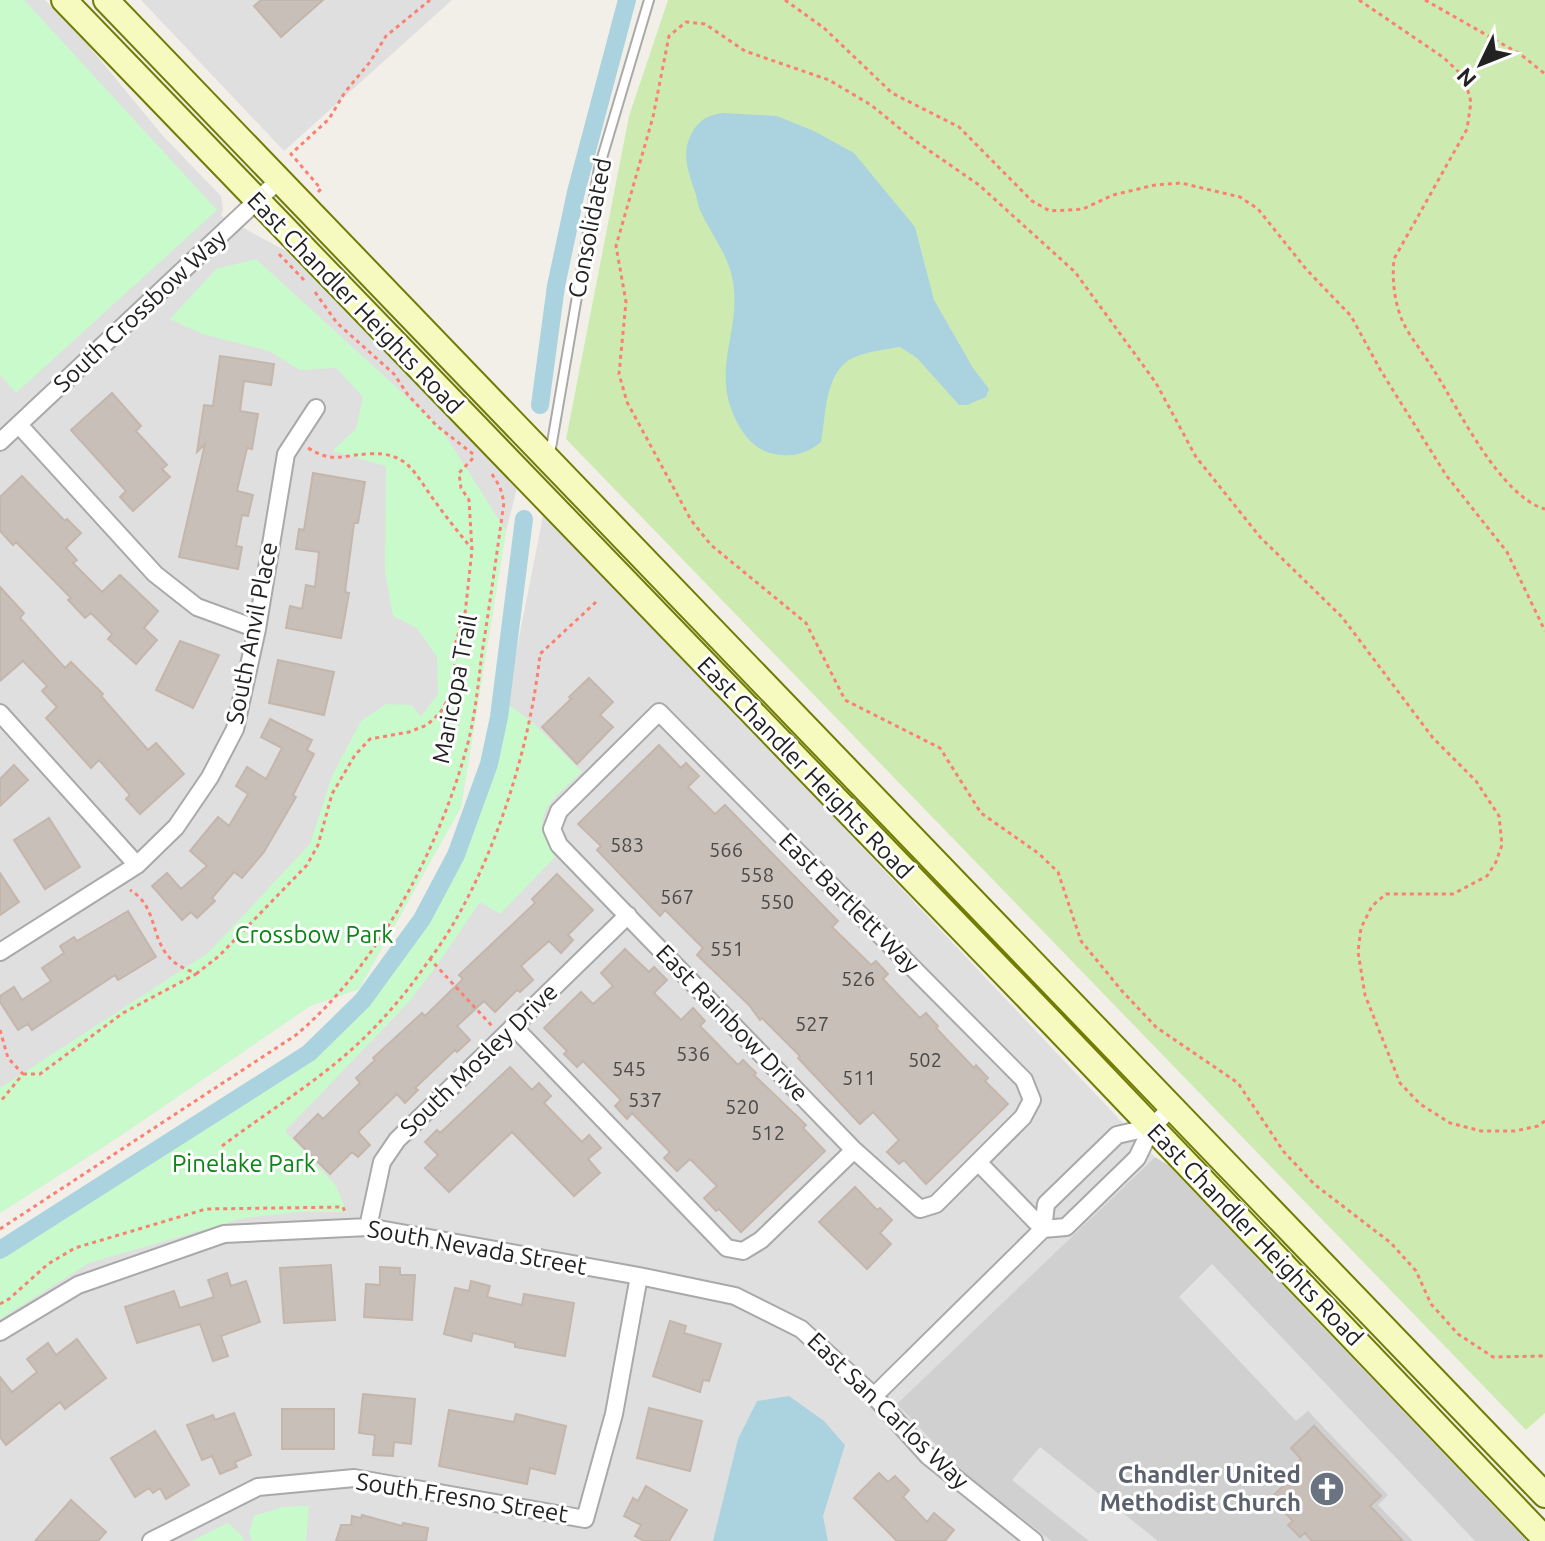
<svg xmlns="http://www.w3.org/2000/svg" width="1545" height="1541" viewBox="0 0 1545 1541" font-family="Ubuntu,sans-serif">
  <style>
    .residential { fill: #e0dfdf }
    .religious { fill: #d0d0d0 }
    .grass { fill: #cdebb0 }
    .park { fill: #c8facc }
    .parking { fill: #e2e2e2 }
    .water { fill: #aad3df }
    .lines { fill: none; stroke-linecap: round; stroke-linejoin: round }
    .canal { stroke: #aad3df; stroke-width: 18 }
    .building { fill: #c7bfb8; stroke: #c4b6ab; stroke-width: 2 }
    .lane-casing { stroke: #a9a9a9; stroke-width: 12 }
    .street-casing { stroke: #a9a9a9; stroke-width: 20 }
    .secondary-casing { stroke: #707d05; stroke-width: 28 }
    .path { stroke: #fa8072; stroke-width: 3; stroke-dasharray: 4 4; stroke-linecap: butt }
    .lane { stroke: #fff; stroke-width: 8 }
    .street { stroke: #fff; stroke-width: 16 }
    .secondary { stroke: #f7fabf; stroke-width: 24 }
    .labels { text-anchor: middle; stroke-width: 6; stroke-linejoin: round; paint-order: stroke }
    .number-label { font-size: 20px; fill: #4b4948 }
    .street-label { font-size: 24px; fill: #222; stroke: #fff }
    .park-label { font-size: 24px; fill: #0c8416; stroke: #fff }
    .worship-label { font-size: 24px; font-weight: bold; fill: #5b616d; stroke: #fff; text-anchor: end }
  </style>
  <rect width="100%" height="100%" fill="#f2efe9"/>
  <path class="residential" d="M0,0H45L78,33L163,136L221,196L223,209L221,216L286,251L517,488L506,531L461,807L359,989L310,1006L117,1138L0,1213Z
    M141,0H452L284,151Z
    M543,516L616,587L1155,1157L898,1404L957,1467L1051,1541H0V1257L310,1058L348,1023L382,984L437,899L472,826L497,749Z"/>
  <path class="religious" d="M1155,1157L1168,1165L1527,1541H1051L957,1467L897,1404Z"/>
  <path class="grass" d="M668,0H1545V1413L1526,1430L566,439L629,116Z"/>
  <path class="park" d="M0,0H24L217,210L16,393L0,375Z
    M256,259L440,427L506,531L461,807L359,989L310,1006L117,1138L0,1213V1088L208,953L310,844L332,776L361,721L386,704L411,705L421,716L438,694L437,657L417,628L393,616L385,571L386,466L332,451L356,429L363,397L336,368L300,370L269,351L202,334L170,319L216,269Z
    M505,702L532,722L582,772C550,802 528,813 555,857L500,914L480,902L435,968L406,1005L285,1131L336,1186L347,1212H298L244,1218L89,1263L0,1319V1257L310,1058C413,964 482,840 505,702Z
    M309,1506L306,1541H252L249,1533L254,1516L282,1507Z
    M228,1523L242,1536L244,1541H191Z"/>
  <path class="parking" d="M1212,1264L1475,1541H1413L1378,1505L1388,1495L1308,1411L1296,1421L1179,1297Z
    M1040,1447L1158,1541H1089L1012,1480Z"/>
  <path class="water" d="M723,113L777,116L814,131L854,153L915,227L934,300L973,368L989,389L986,397L967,405H959L917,358L900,347C884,350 858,352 845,363C824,382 826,417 821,442C805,455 790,458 770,453C756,449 746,438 739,426C707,370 744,331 732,277C727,253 711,234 701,212C697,204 697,196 694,189C687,168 681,151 693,131C700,119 709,115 723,113Z
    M789,1396L824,1421L845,1445L823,1516L828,1541H713L738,1439L757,1401Z"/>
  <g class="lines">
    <path class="canal" d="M540,405L556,286L576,192L627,0
      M0,1250L309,1053L363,1000L422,919L456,855L489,764L499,717L524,519"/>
  </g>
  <path class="building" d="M261,0H323L281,37L254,6Z
    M220,356L274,364L271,385L244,381L240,411L258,414L252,449L247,448L237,491L253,495L248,516L242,515L236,546L242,547L238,569L179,557L205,444L197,452L204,405L213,406Z
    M112,393L141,426L136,431L167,465L162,469L170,477L133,511L120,497L126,491L71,430Z
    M313,473L365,482L358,523H354L345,592L349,593L341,638L286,628L290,606L302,609L306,585L315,587L319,552L296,549L299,529L304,530Z
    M22,476L65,521L67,519L81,533L66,548L77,560L73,563L102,592L120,575L158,611L144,628L157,640L136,664L108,639L112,634L91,613L85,618L68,600L71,598L16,542L13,545L0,531V497Z
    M0,587L24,613L20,618L65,668L71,662L103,694L101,696L148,750L156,743L184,774L140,814L126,799L130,795L99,760L91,768L46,718L57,707L42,691L47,686L23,661L0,681Z
    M180,641L219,655L193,708L156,690Z
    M278,660L334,672L324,715L269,703Z
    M589,678L613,702L600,715L613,727L577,764L542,727L571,699L569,697Z
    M270,719L312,740L307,750L314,754L293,795L296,797L264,852L242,878L234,872L212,898L215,901L197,918L191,912L182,920L152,886L167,873L181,889L207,866L190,851L218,817L229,826L248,794L236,786L247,767L266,779L282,748L261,737Z
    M659,745L681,768L686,763L699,776L688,787L715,814L725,805L838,921L832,927L871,965L876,961L888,974L883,979L920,1018L926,1013L938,1026L936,1028L974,1068L976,1065L988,1078L985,1081L1008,1104L926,1184L904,1160L899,1164L887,1152L899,1140L873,1112L860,1124L798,1058L800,1056L762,1018L760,1020L749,1005L697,955L703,948L665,910L660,916L597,850L601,846L578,824Z
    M14,765L28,780L0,806V779Z
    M49,818L80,867L45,889L14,840Z
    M0,873L19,902L0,915Z
    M557,874L593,910L568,935L573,940L561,953L549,941L521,966L533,980L520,992L517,990L495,1012L484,1001L457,1026L470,1040L457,1052L455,1050L415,1088L418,1090L405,1103L397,1094L358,1132L370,1145L358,1157L352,1152L330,1174L294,1138L318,1114L323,1119L360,1083L356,1078L375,1060L373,1058L422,1013L425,1016L463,979L459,975L535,903L532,899Z
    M128,911L156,957L118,980L115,975L32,1030L28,1024L18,1030L0,1002V996L14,987L22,1000L51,981L42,968L64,953L60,946L74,937L77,941Z
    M625,949L649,972L654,967L667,980L654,993L681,1020L693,1008L705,1021L700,1026L738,1065L743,1060L756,1073L754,1075L806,1125L803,1128L825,1151L741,1232L719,1209L716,1211L704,1198L717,1186L690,1159L677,1171L664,1158L670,1152L632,1113L627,1119L615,1106L621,1100L583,1061L577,1067L564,1054L567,1051L544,1028L581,992L593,1004L613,986L601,973Z
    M510,1067L532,1090L539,1083L551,1096L544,1103L582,1142L589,1135L601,1148L588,1159L600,1173L574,1196L512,1132L449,1192L425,1168L438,1155L425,1142L437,1130L440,1133Z
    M855,1187L877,1210L880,1208L892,1220L880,1233L891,1244L867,1269L819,1222Z
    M331,1265L335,1320L284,1323L280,1268Z
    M380,1267L400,1268V1275H415L412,1320L364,1317L366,1284L380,1285Z
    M227,1273L231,1286L246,1281L260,1322L221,1336L228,1356L213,1361L200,1324L137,1343L125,1307L174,1291L180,1308L214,1297L208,1280Z
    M471,1281L490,1286L487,1297L522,1305L524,1294L574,1303L565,1356L515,1347V1343L473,1333L471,1341L444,1334L455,1288L469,1291Z
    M670,1321L686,1326L684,1333L721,1344L709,1381L703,1380L700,1392L653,1376Z
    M77,1339L106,1378L65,1409L60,1402L6,1445L0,1437V1377L12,1392L37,1372L27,1359L48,1343L56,1355Z
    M363,1394L415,1399L411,1444L394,1442L393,1456L373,1455L375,1435L359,1433Z
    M649,1408L702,1421L690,1471L637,1458Z
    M282,1409H334V1449H282Z
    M449,1410L514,1422L516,1414L566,1426L555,1474L530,1468L527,1484L439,1466Z
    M234,1413L251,1455L235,1462L237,1467L220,1474L212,1456L202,1460L187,1425L213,1415L215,1420Z
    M1314,1426L1381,1496L1370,1506L1403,1541H1312L1305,1533L1300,1537L1288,1525L1293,1521L1271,1498L1286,1483L1282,1478L1301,1459L1291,1448Z
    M155,1431L189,1485L166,1499L160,1488L153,1493L149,1488L135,1497L111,1458Z
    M879,1473L888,1482L895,1476L909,1490L903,1497L927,1522L934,1513L954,1530L945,1541H897L854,1498Z
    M646,1486L687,1510L669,1541H644L635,1536L641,1525L624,1516L633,1498L638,1501Z
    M71,1500L106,1532L98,1541H35Z
    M362,1515L402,1526L403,1523L428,1528L426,1541H336L341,1525H351L352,1516L361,1518Z"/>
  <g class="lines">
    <defs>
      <path id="lane" d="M550,454L599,168L649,0"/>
      <path id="street" d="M19,425L155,574L197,607L257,629
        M0,442L279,180
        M659,712L1024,1080L1032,1100L1023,1117L936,1204L920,1209L854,1150L559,845L552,829L559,811Z
        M0,713L137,865
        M0,952L137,865L176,827L210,777L235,729L257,629L286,454L316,408
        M513,1026L727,1248L743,1251L761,1240L854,1150
        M978,1162L1043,1229
        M368,1227L382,1162L397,1140L628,915
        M1043,1229L1046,1204L1117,1135L1152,1127
        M0,1332L78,1285L224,1234L368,1227L639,1276L735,1296L801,1329L874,1396L928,1456L1034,1541
        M874,1396L1043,1229L1066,1227L1137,1158L1152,1127L1173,1106
        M151,1541L258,1487L354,1478L585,1519L614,1414L639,1276"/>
      <path id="secondary" d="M64,0L1056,1027L1545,1539
        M106,0L1545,1495"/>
    </defs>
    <use href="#lane" class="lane-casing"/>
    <use href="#street" class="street-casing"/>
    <use href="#secondary" class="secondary-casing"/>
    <path class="path" d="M785,0L824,28L892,93L959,127L1032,201L1050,211L1083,209L1113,195L1155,185L1181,183L1240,197L1258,209L1306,269L1351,316L1381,371L1446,475L1507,552L1545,631
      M1359,0L1444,58L1464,77L1471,102L1467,129L1394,259C1392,280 1394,300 1402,320C1410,338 1425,355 1435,372C1459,410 1501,497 1545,509
      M1425,0L1520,54L1545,74
      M318,192L321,189L291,154L329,119L345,92L370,62L386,36L430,0
      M279,254L304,280
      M315,292L337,323L394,374L408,395L437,426L473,454
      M308,448C334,464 341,455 368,454C408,451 414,473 434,500C446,517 459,533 472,549
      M430,959C489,880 530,752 540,654L596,602
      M196,974L219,956L307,865L318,845L332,794L355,755L370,739L409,732L427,725L440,713L454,689L456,641L465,614L472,550L469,500L461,488L459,473L475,456
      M0,1030L8,1058L23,1074L0,1102
      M23,1074H40L123,1013L196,974C189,970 179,967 173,961C149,940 159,907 130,890
      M1545,1121L1538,1126L1515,1131H1481L1450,1123L1420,1104L1400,1083L1365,995L1358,952L1361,928L1372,906L1386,894H1453L1487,876L1496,862L1502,845L1499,816L1476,781L1433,738L1342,617L1260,537L1196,457L1156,383L1075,272L979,185L914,140L871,105L829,80L745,51L705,24L686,22L669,36L653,117L616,246L626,302L619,374L627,402L691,520L711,545L806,623L845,700L940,748L981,813L1038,853L1058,872L1081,941L1122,991L1156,1027L1238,1083L1284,1152L1314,1184L1391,1243L1416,1271L1431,1304L1458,1334L1493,1357L1545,1356
      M222,1146C271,1109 327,1076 370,1032C393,1009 412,985 430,959L492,1026
      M0,1229L296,1035C377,967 438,851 466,750C475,719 478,685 482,653C490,603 497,552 504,502L500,487L492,474
      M0,1304L9,1299L48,1264L75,1248L206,1209L343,1207L345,1212"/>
    <use href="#lane" class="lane"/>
    <use href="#street" class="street"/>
    <use href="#secondary" class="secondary"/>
  </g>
  <defs>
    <symbol id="church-disc" viewBox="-11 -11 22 22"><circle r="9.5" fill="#6b7280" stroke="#fff"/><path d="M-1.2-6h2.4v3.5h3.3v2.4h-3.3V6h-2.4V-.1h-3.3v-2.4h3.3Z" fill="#fff"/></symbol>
  </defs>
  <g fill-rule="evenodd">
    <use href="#church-disc" x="1307" y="1469" width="40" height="40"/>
  </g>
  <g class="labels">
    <g class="number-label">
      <text x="627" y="852">583</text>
      <text x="726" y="857">566</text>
      <text x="757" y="882">558</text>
      <text x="677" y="904">567</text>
      <text x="777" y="909">550</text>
      <text x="727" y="956">551</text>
      <text x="858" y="986">526</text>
      <text x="812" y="1031">527</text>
      <text x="693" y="1061">536</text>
      <text x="925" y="1067">502</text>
      <text x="629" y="1076">545</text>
      <text x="859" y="1085">511</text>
      <text x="645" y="1107">537</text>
      <text x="742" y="1114">520</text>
      <text x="768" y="1140">512</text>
    </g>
    <g class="street-label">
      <text transform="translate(590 228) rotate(-79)" y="8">Consolidated</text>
      <text transform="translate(355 303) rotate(46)" y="8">East Chandler Heights Road</text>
      <text transform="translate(140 311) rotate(-43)" y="8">South Crossbow Way</text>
      <text transform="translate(252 633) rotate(-79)" y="8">South Anvil Place</text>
      <text transform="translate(455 689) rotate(-79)" y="8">Maricopa Trail</text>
      <text transform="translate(805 768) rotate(46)" y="8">East Chandler Heights Road</text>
      <text transform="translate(849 903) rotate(45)" y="8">East Bartlett Way</text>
      <text transform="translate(732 1023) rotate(46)" y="8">East Rainbow Drive</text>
      <text transform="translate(479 1060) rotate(-44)" y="8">South Mosley Drive</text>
      <text transform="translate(1255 1235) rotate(46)" y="8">East Chandler Heights Road</text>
      <text transform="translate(477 1248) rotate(10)" y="8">South Nevada Street</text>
      <text transform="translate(888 1411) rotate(44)" y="8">East San Carlos Way</text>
      <text transform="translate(462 1498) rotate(9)" y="8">South Fresno Street</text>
    </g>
    <g class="park-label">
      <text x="314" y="943">Crossbow Park</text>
      <text x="244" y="1172">Pinelake Park</text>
    </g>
    <g class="worship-label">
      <text x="1301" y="1483">Chandler United<tspan x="1301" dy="28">Methodist Church</tspan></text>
    </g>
  </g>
  <g transform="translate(1481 64) rotate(227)" stroke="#ffffff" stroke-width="6" paint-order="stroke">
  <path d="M0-6L14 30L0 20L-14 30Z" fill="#222222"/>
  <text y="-12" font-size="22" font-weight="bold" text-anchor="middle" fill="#222222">N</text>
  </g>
</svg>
